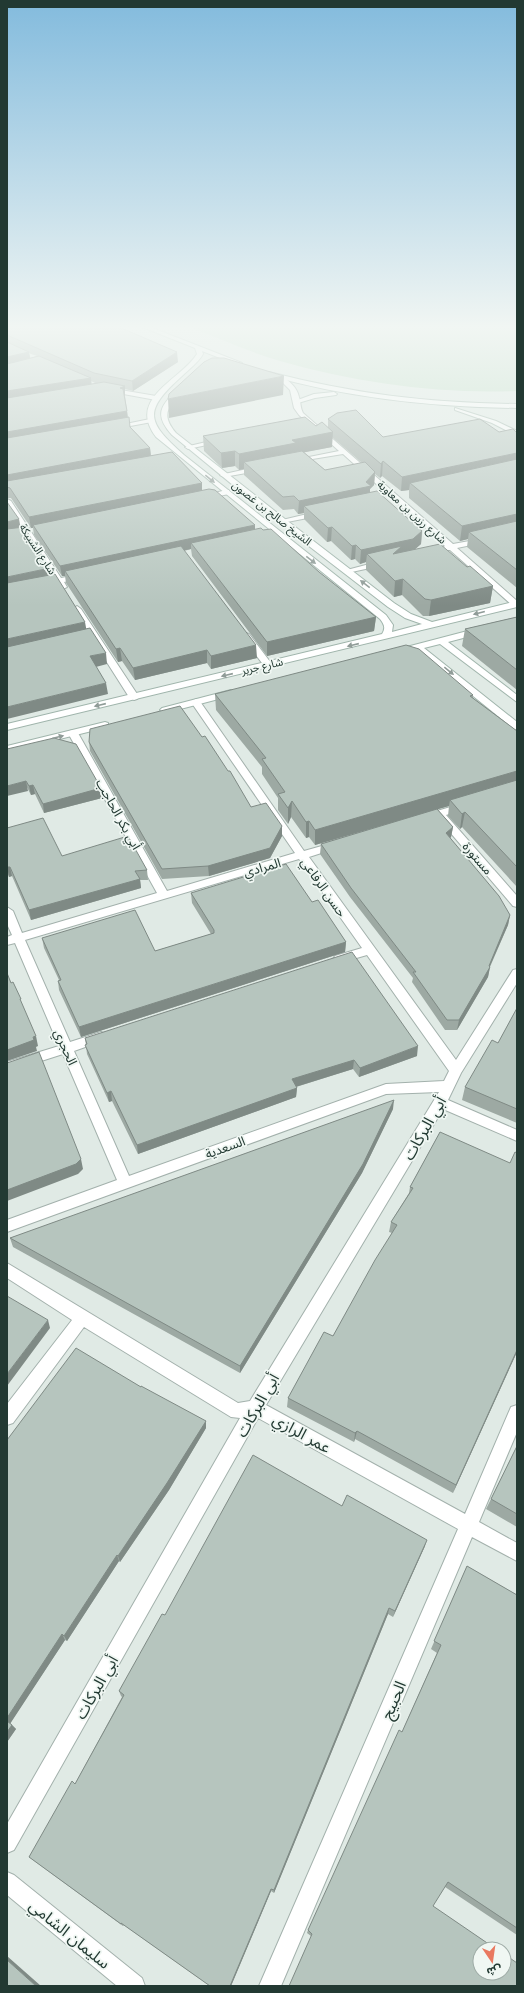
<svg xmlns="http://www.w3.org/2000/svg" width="524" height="1993" viewBox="0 0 524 1993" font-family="'Nunito Sans','Noto Sans Arabic',sans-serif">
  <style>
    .green { fill: #badac1 }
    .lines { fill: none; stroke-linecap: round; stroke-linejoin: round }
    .street-casing { stroke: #a3b1ac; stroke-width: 2 }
    .secondary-casing { stroke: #a0b5ac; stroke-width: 2 }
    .street { fill: #fff; fill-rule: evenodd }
    .secondary { fill: #fff; fill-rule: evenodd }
    .wall { fill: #9da9a3; fill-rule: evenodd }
    .shaded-wall { fill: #7f8a85 }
    .building { fill: #b6c5be; stroke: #7f8a85 }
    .oneway { fill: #909c98 }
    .labels { text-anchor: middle; stroke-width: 3.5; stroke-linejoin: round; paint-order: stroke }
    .far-street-label { font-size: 11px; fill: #223932; stroke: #f0f7f3 }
    .street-label { font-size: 13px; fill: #223932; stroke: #f0f7f3 }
    .near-street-label { font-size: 16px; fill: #223932; stroke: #f0f7f3 }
  </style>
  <rect width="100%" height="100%" fill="#e0eae5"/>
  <path class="green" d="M189,327H517V391C437,394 357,383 280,361C249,352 219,338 189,327Z"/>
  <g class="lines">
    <defs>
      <path id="street" d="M278,376H282C289,381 297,387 299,397C301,403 300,407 303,413L453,544L486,538V542L457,548L517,601V606H513L450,550H443L442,548L445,546L343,454L294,462V460L339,451L299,415L294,408L290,390L278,378Z
        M109,388L156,396L159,398L156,400L107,391L106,390Z
        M150,419L153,421L152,422L114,429L111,427Z
        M219,439L222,441L221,442L188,449L185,447Z
        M260,466L264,468L263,470L224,477L220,475Z
        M226,490H229V494L204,499L200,497Z
        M7,499L11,501L61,578L81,574L85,576L84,578L64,582L67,587L63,589H60L57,584L41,586V582L54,579L7,507Z
        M320,511H323V515L282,523L278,521Z
        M381,561H384V565L347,573L343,571Z
        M77,606L81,609L139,697L137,699L134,700L129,697L73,609Z
        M246,633L249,634L271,663V667H265L243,638V634Z
        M196,699L199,700L304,851L336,842L340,843L341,845L340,847L309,857L456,1060L513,970L517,969V983L461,1073L448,1100L517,1130V1141L443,1109L266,1405L465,1514L511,1407L517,1405V1432L479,1522L517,1543V1561L472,1537L281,1986H259L458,1529L258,1418L14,1850L7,1853V1824L240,1418L231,1417L84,1327L13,1423L7,1425V1404L72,1320L7,1278V1263L238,1403L250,1401L439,1092L386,1094L7,1232V1220L117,1180L63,1054L7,1072V1062L59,1046L15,943L7,945V937L12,935L7,924V907L13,911L22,933L157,893L68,733L70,731L73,730L78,733L167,891L295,853L191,702ZM299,859L362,948L335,956L333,959L335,962L339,963L367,955L449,1071L444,1081L386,1084L129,1176L74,1051L105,1040L107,1037L105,1034L101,1032L70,1042L25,940Z
        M464,803L469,806L468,808L446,815L517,896V907L513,906L437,817L424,821L419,818L420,816Z
        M7,1872L14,1875L142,1978L145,1986H117L7,1895Z"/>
      <path id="secondary" d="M142,327H150L242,363V365H238L202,351L203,354C198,363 189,369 182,376C142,412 147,422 184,455L386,615L393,625L392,632L422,624L405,618L388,607L279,523L172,435C154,415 160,406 178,389L183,390C170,406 159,413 176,433L285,519L394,603L411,614L432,622L517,601V607L7,730V724L382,634C386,628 384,624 380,619L156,437C126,398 181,380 197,354L195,348Z
        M269,372C355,394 429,403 517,404V408C432,407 349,398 267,375V373Z
        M334,392L337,394L336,395L315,398L298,403L295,401L314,394Z
        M455,408L496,421L517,431V436L492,423L455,410Z
        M479,628L483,631L482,633L448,642L517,695V702L440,644L424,648L517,722V730L514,729L416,650L398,655L394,652L395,650Z
        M231,690L236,693L234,695L165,713L160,710L162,708Z
        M105,722L108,723V727L7,752V746Z"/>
    </defs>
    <use href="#street" class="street-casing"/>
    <use href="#secondary" class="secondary-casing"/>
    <use href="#street" class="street"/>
    <use href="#secondary" class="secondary"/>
  </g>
  <path class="wall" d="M7,327L178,362L133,391L125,389V396L128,418L130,427L150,448L151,455L202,483V491L255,530L319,572L376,617L374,631L267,656L192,556L191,549L184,551L257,658L211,669L207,663L135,680L122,661L118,662L66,583L65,576H62L34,535L33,528H31L11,498H7ZM29,353L31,354L37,356L30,358ZM91,381L95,383H97L91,384Z
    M328,419L383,437L499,432L517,433V588L467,547L468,539L460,541L409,498V490L401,491L382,476L380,478L375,474L374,485L370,489V492L422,531L421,544L415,549L467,567L493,586L490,603L429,616H423L402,595L394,597L366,570V562L360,564L355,559L351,560L331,541L327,542L304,519V513L298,514L294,509L283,510L244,475V469L239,470L235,466L222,468L204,451L203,436L316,426L328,428ZM332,437L362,463L325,470L304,452L332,447Z
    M517,617V690L462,646L465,629Z
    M215,694L473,695V698L517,731V887L462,827L460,829L448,816L449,806L437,809L453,827L451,837L450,838L510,915L508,925L490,967L488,977L457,1030H445L412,982L413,978L350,897L320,854L321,844L397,821L315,845L309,837L306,838L291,817L288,824L278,810V798L262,774V767L216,710Z
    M89,742L251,807L282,836L270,858L209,876L162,879L90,751Z
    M7,749L101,788L102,798L44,813L35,794L31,795Z
    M7,828L62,856L147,870L148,880H140L141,888L31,920L12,876L9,877L7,872Z
    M191,893L312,902L346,942L345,952L81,1037L59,990L58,981L59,980L44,948L42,938L155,951L211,934L192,903Z
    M517,1008V1123L462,1100L465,1087L498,1043Z
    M85,1038L417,1056L359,1077L353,1069L296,1087L297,1088L296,1097L138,1154L112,1101L109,1102L87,1054Z
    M393,1109L362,1173L240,1373L13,1247L10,1238Z
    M440,1132L517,1352L453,1493L355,1439L354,1442L287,1407L288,1398L333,1336L392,1233L389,1232L391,1222L409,1193L410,1187Z
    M206,1428L169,1490L120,1562L119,1561L67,1641L65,1640L10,1723L16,1729L7,1742V1440Z
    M517,1446V1527L486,1509L491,1499Z
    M342,1506L425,1546L393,1617L388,1614L274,1893L271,1891L231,1986H210L124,1925L123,1926L29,1857L75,1784L122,1697L121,1696L119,1691L165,1615Z
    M467,1566L517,1595V1935L445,1887L311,1936L307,1933L308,1930L402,1732L437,1653L431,1649Z"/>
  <path class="shaded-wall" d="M29,352L31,362L7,367V357Z
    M177,352L178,362L133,391L132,381Z
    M284,376L283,395L169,418L168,399Z
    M91,378L92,387L7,401V391Z
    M125,386V396L121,398L120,388Z
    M127,411L128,421L7,442V432Z
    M333,432L332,447L296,454L244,462V469L239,470V454L292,440Z
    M150,448L151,458L7,485V475Z
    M235,451V466L222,468L221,453Z
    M517,453V467L410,483L409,490L401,491L402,477Z
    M383,461L382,476L380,478L381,464Z
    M375,472L374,485L370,489V499L304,506V513L298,514L299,501L366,482Z
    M202,483V493L33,525V528H31L29,517Z
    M517,514V529L469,532L468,539L460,541L462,526Z
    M19,519L21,530L7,534V522Z
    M255,525V536L191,543V549L68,575L65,571V576H62L60,566Z
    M332,527L331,541L327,542L328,528Z
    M422,531L421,544L412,552L402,554H367L366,562L360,564L361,550Z
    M356,545L355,559L351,560L352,546Z
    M50,568L52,579L7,588V577Z
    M403,579L402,595L394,597L395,581Z
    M493,586L490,603L429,616L431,600Z
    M376,617L374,631L267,656V642Z
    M85,622L87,633L7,650V639Z
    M256,645L257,658L211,669V656Z
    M120,648L122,661L118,662L116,649Z
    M207,650V663L135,680L133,668Z
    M106,653L107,664L92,668L90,656Z
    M106,683L108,694L7,719V707Z
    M517,771V786L450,800L449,806L315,845V830Z
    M26,781L28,791L7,796V786Z
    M33,785L35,794L31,795L29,786Z
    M101,788L102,798L44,813L43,804Z
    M292,801L291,817L288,824V808Z
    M465,812L462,827L460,829L462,814Z
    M309,821V837L306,838V822Z
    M282,826V836L270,858L209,876L208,866Z
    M453,827L451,837L445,843L446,833Z
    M7,867H10L12,876L9,877Z
    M140,879L141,888L31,920L29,910Z
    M510,915L508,925L489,968L490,967L488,977L457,1030L459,1020L489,966Z
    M346,942L345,952L81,1037L79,1027Z
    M36,1036L38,1046L36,1047L37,1051L7,1061V1050Z
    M418,1046L417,1056L359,1077L360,1068Z
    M354,1060L353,1069L292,1088V1079Z
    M297,1088L296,1097L138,1154L137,1145Z
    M111,1091L112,1101L109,1102L107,1093Z
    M394,1100L393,1109L362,1173L240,1373V1366Z
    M81,1159L83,1169L78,1174L7,1201V1190Z
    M48,1320L50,1328L7,1386V1374Z
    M517,1350V1352L453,1493L456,1485Z
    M206,1421V1428L169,1490L120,1562L118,1556Z
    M357,1431L355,1439L354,1442L355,1433Z
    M427,1540L425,1546L393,1617L395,1611Z
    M117,1555L119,1561L67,1641L64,1636Z
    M389,1608L388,1614L274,1893V1890Z
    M62,1634L65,1640L10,1724L7,1721V1718Z
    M12,1725L16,1729L7,1742V1732Z
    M271,1889V1891L231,1986H230Z
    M7,1956L41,1986H36L7,1960Z"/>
  <path class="building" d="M7,327H119L177,352L132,381L94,373L7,335Z
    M7,342L29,352L7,357Z
    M39,356L91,378L7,391V364Z
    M212,358H224L284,376L168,399L169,394L204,362Z
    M104,382L125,386L120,388L123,389L127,411L7,432V398Z
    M356,410L383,437L480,419L499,432L513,429L517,433V453L402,477L383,461L381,464L328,419L337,413Z
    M129,417L130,427L150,448L7,475V438Z
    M305,417L316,426L322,422L333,432L292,440L296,443L239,454L235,451L221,453L203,436Z
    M302,451L325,470L365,462L375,472L366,482L371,486L299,501L294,496L283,497L244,462Z
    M172,452L202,483L29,517L10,488L7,487V481Z
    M517,459V514L462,526L410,483Z
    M209,489L215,490L255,525L60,566L33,525Z
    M377,491L422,531L413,539L361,550L356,545L352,546L332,527L328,528L304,506Z
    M7,502L19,519L7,522Z
    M517,521V570L469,532Z
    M24,527L50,568L7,577V529Z
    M261,528L263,530L271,529L319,572L376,617L267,642L191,543Z
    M440,544L467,567L470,566L493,586L431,600L425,599L403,579L395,581L367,554L402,546L393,554Z
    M181,546L256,645L211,656L207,650L133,668L120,648L116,649L65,571Z
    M55,574L85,622L7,639V583Z
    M517,617V670L465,629Z
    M90,628L106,653L90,656L106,683L7,707V647Z
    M406,645L419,649L473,695L470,696L517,731V771L315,830L309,821L306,822L292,801L288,808L278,794L285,792L262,759L266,758L215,694Z
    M180,706L202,737L205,736L228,771H230L251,807L266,803L282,826L270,848L208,866L162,869L89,742L90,729Z
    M54,738L76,744L101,788L43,804L33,785L29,786L26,781L7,786V749Z
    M517,780V867L465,812L462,814L450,800Z
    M437,809L453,827L446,833L499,896L510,915L489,966L490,967L459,1020H447L413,972H416L351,888L321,844Z
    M43,818L62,856L128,836L147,870L135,871L140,879L29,910L10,867H7V828Z
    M286,864L312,902L318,900L346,942L79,1027L58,981L61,980L42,938L135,910L155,951L214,933V930L191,893Z
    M352,952L418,1046L360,1068L354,1060L292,1079L297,1088L137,1145L111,1091L107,1093L85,1045L87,1044L85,1038Z
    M7,973L11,983L13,982L21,999H20L36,1036L33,1037L34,1040L7,1050Z
    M517,1008V1109L465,1087L492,1040L498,1043Z
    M39,1052L81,1159L76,1164L7,1190V1063Z
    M394,1100L363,1164L240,1366L10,1238Z
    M440,1132L510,1163L515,1152L517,1153V1350L456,1485L357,1431L355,1433L288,1398L324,1332L333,1336L375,1260L397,1225L391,1222L413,1188L410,1187Z
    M7,1296L48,1320L7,1374Z
    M76,1348L141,1387V1386L206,1421L167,1483L118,1556L117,1555L64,1636L62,1634L7,1718V1440Z
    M517,1446V1514L491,1499Z
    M253,1455L342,1506L347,1495L427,1540L395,1611L389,1608L274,1890L271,1889L230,1986H210L121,1923V1924L29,1857L72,1781L75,1784L124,1695L119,1691L162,1614L165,1615Z
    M467,1566L517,1595V1928L448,1882L433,1906L496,1949H480V1973H504V1954L517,1963V1986H289L312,1934L308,1930L399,1730L402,1732L441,1645L434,1641Z
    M7,1721L12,1725L7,1732Z
    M7,1960L36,1986H7Z"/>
  <defs><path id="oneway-solid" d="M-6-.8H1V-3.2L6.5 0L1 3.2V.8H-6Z"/></defs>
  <g class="oneway">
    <use href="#oneway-solid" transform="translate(210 479) rotate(39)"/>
    <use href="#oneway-solid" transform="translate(311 560) rotate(38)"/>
    <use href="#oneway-solid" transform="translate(365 584) rotate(-142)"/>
    <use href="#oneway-solid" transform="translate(479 613) rotate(166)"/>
    <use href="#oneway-solid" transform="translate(353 645) rotate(167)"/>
    <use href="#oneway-solid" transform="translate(449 671) rotate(39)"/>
    <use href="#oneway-solid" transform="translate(227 675) rotate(167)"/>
    <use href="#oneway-solid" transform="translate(100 705) rotate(167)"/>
    <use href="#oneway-solid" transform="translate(58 737) rotate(-14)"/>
  </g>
  <linearGradient id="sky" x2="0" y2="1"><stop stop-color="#83bbdd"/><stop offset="0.54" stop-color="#f1f6f3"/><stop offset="1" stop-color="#f1f6f3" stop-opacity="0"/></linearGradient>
  <rect width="524" height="606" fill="url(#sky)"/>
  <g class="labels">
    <g class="far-street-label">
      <text transform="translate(412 512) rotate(42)" y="4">شارع رزين بن معاوية</text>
      <text transform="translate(272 513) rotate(38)" y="4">الشيخ صالح بن غصون</text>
      <text transform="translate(38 549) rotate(57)" y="4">شارع الشبيكة</text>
      <text transform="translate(262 666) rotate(-13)" y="4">شارع جرير</text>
    </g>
    <g class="street-label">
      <text transform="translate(119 814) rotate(61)" y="5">أبي بكر الحاجب</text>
      <text transform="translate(478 858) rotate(49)" y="5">مستورة</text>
      <text transform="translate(262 867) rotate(-16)" y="5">المرادي</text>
      <text transform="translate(324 887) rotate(55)" y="5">حسن الرفاعي</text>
      <text transform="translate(66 1047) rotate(66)" y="5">الحجري</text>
      <text transform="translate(225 1147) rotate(-20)" y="5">السعدية</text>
    </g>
    <g class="near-street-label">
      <text transform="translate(424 1128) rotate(-60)" y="6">أبي البركات</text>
      <text transform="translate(257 1405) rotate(-60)" y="6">أبي البركات</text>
      <text transform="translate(302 1433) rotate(29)" y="6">عمر الرازي</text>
      <text transform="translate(96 1687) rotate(-60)" y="6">أبي البركات</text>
      <text transform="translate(393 1700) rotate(-67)" y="6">الحبيج</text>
      <text transform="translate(70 1934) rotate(39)" y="6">سليمان الشامي</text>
    </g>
  </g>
  <rect width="524" height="1993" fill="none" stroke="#223932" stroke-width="16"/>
  <g transform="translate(492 1961) rotate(167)"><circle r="19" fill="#f0f7f3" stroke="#9eaba6"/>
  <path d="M0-3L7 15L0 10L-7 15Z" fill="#e97960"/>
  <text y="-6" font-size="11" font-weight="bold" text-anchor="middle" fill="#223932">ش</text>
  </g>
</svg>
